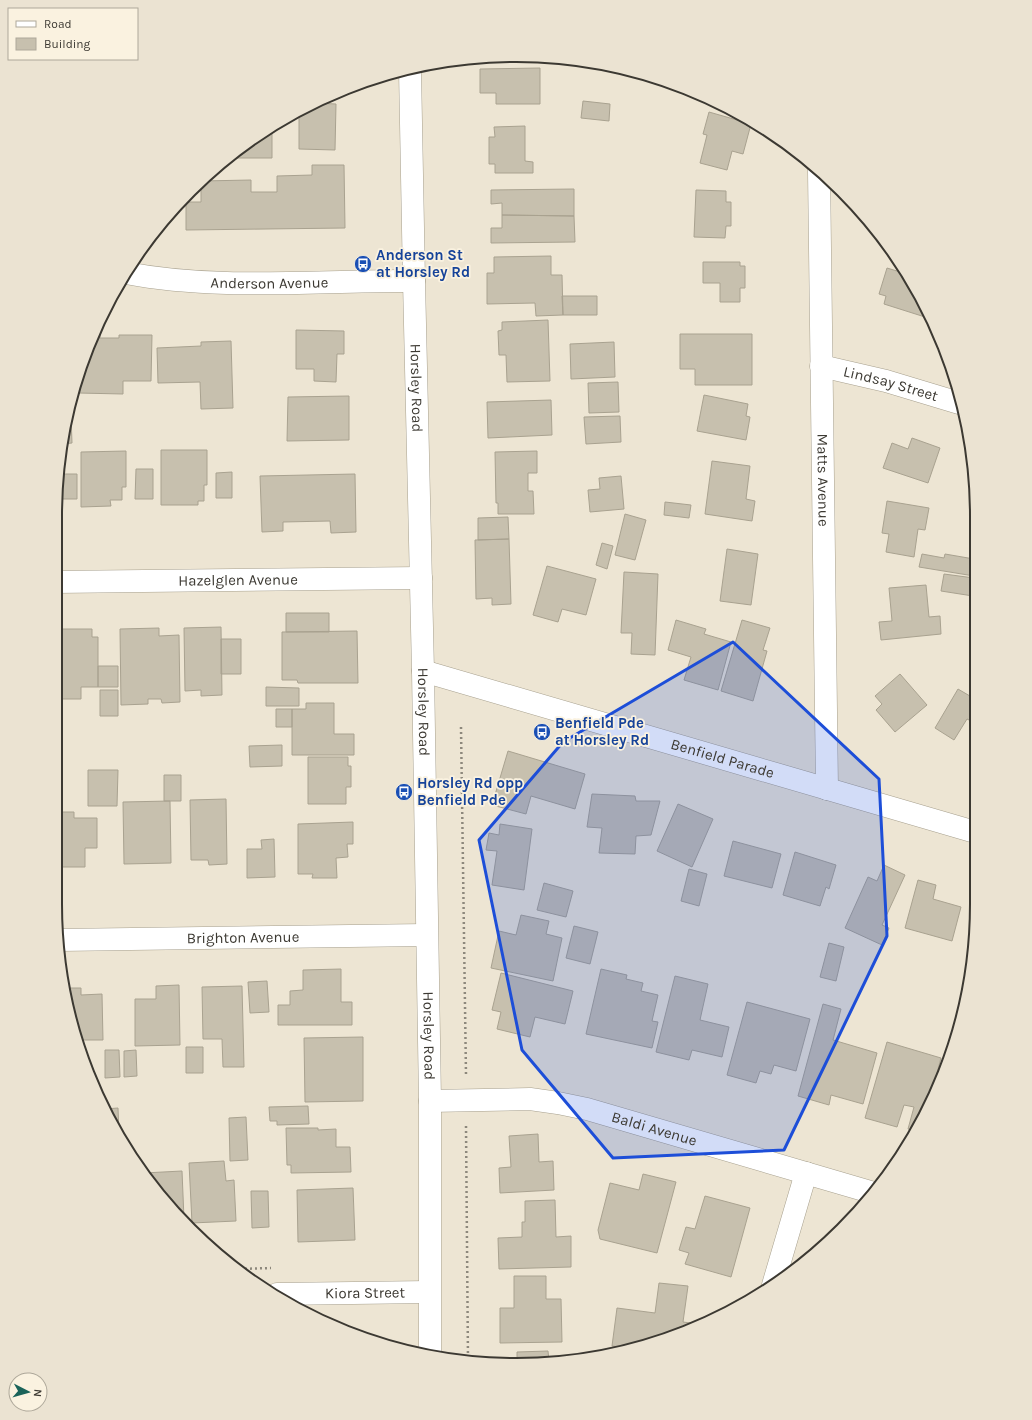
<svg xmlns="http://www.w3.org/2000/svg" width="1032" height="1420" viewBox="0 0 1032 1420" font-family="Karla,sans-serif">
  <style>
    .building { fill: #c7c0ae; stroke: #a9a290 }
    .lines { fill: none; stroke-linecap: round; stroke-linejoin: round }
    .minor-casing { stroke: #a7a08e; stroke-width: 23 }
    .path { stroke: #8d887c; stroke-width: 2.5; stroke-dasharray: 2 3; stroke-linecap: butt }
    .minor { stroke: #fff; stroke-width: 22 }
    .marked { fill: #1d4ed8; fill-opacity: 0.2; stroke: #1d4ed8; stroke-width: 3; stroke-linejoin: round }
    .labels { text-anchor: middle; stroke-width: 3.5; stroke-linejoin: round; paint-order: stroke }
    .transit-label { font-size: 15px; font-weight: bold; fill: #164399; stroke: #faf2e0; text-anchor: start }
    .street-label { font-size: 15px; fill: #3c3932; stroke: #faf2e0 }
    .rim { fill: none; stroke: #3c3932; stroke-width: 2 }
  </style>
  <rect width="100%" height="100%" fill="#ede5d3"/>
  <path class="building" d="M540,68V104H496V93H480V69Z
    M583,101L610,104L609,121L581,118Z
    M315,103L336,104L335,150L299,149V115H290Z
    M709,112L751,124L743,154L732,151L727,170L700,163L707,135L703,134Z
    M525,126V161L533,162V173H495V164H489V137H495L494,127Z
    M266,131H272V158H232V155Z
    M312,165H344L345,228L186,230V202H201V181L251,180V192H277V176L312,175Z
    M574,189V216L502,215V203L491,204V190Z
    M696,190L726,191V202H731V226H726L725,238L694,237Z
    M502,215L574,216L575,242L491,243V228H502Z
    M551,256V275H562L563,315L536,316L535,303L487,304V273H494V257Z
    M703,262H740V266H745V288H740V302H720V283H703Z
    M887,268L907,274L915,285L927,310L925,317L884,304L886,296L879,294Z
    M562,296H597V315H563Z
    M548,320L550,381L507,382L506,355H499L498,331L502,330V322Z
    M95,329H100V338H119V335H152L151,381H123V394L78,393V379L90,340Z
    M296,330L344,331V354H337L336,382L314,381V369H296Z
    M680,334H752V385H695V369H680Z
    M231,341L233,408L201,409L200,382L158,383L157,348L201,346V342Z
    M614,342L615,377L571,379L570,344Z
    M618,382L619,412L589,413L588,383Z
    M704,395L748,404L746,416L750,417L746,440L697,431Z
    M349,396V440L287,441L288,397Z
    M551,400L552,435L488,438L487,402Z
    M67,416H71L72,443L62,444L64,426Z
    M620,416L621,442L586,444L584,417Z
    M912,438L940,448L928,483L883,468L892,443L908,449Z
    M161,450H207V485H204V501H198V505H161Z
    M126,451V487H122V500H110L111,506L81,507V452Z
    M537,451V473H528V491H533L534,514H498V503H496L495,452Z
    M712,461L750,466L746,499L755,501L752,521L705,514Z
    M136,469H153V499H135Z
    M232,472V498H216V473Z
    M59,474H77V499H57Z
    M355,474L356,532L331,533L330,521L283,522V531L262,532L260,476Z
    M621,476L624,509L590,512L588,490L600,489L599,478Z
    M887,501L929,508L925,530L918,529L914,557L886,552L889,534L882,533Z
    M665,502L691,505L689,518L664,515Z
    M625,514L646,520L635,560L615,555Z
    M508,517L509,539L478,540V518Z
    M509,539L511,604L492,605V598L476,599L475,540Z
    M602,543L613,546L607,569L596,565Z
    M727,549L758,554L751,605L720,601Z
    M922,554L944,558L945,554L974,559V576L919,567Z
    M547,566L596,579L586,615L562,609L558,622L533,615Z
    M624,572L658,574L655,655L631,654L632,633H621Z
    M944,574L974,578L973,596L941,591Z
    M926,585L929,617L940,616L941,634L881,640L879,622L892,621L889,588Z
    M286,613H329V632H286Z
    M676,620L706,629L704,634L731,642L718,690L684,680L691,657L668,650Z
    M742,620L770,628L763,650L767,651L753,701L721,691Z
    M221,627L222,695L201,696V690L185,691L184,628Z
    M159,628V636L179,635L180,702L162,703L161,699H148V704L121,705L120,629Z
    M59,629H92V637H98V687H81V699H60Z
    M357,631L358,683H298L297,680H282V632Z
    M55,636L58,729H55Z
    M221,639H241V674H221Z
    M98,666H118V687H98Z
    M900,674L927,705L895,732L876,710L882,704L875,696Z
    M266,687L299,688V706H266Z
    M958,689L975,699V723L967,719L954,740L935,728Z
    M100,690H118V716H100Z
    M306,703H334V734H354V755H292V709H306Z
    M276,709H292V727H276Z
    M282,745V766L250,767L249,746Z
    M508,751L585,774L575,809L531,796L526,814L492,805Z
    M308,757H348V766H351V787H346V804H308Z
    M88,770H118L117,806H88Z
    M164,775H181V801H164Z
    M592,794L635,796L636,801H660L651,835L636,836L635,854L599,853L602,828L587,827Z
    M226,799L227,864L209,865L208,860H191L190,800Z
    M170,801L171,863L124,864L123,802Z
    M678,804L713,819L692,867L657,851Z
    M60,812H74V818H97V848H85V867H61Z
    M353,822V844H347L348,857L336,858L337,878H312L313,874H298V824Z
    M500,824L532,829L524,890L492,885L497,851L486,850L489,833L499,835Z
    M274,839L275,877L247,878V849H262L261,840Z
    M733,841L781,854L772,888L724,876Z
    M795,852L836,865L829,889L826,887L820,906L783,895Z
    M884,865L905,875L882,925L889,928L882,945L845,928L868,877L877,881Z
    M689,869L707,874L699,906L681,901Z
    M918,880L936,885L933,899L961,907L952,941L905,928Z
    M544,883L573,891L566,917L537,910Z
    M521,915L549,921L546,934L562,938L553,981L491,968L499,931L516,935Z
    M574,926L598,932L590,964L566,958Z
    M829,943L844,947L836,981L820,977Z
    M341,969V1002H352V1025H278V1005H290V991L303,990V970Z
    M601,969L627,975L626,979L643,983L641,991L658,995L652,1021L658,1022L652,1048L586,1034Z
    M501,973L573,991L565,1024L535,1017L530,1037L497,1029L501,1012L492,1010Z
    M675,976L708,984L700,1020L729,1027L722,1057L692,1050L689,1060L656,1052Z
    M267,981L269,1012L250,1013L248,982Z
    M179,985L180,1045L135,1046V999H156V986Z
    M242,986L244,1067H223L222,1039H203L202,987Z
    M66,988H81V995L102,994L103,1040H76L71,1024Z
    M747,1002L810,1019L796,1071L774,1065L771,1074L760,1071L756,1083L727,1075Z
    M823,1004L841,1009L833,1040L877,1053L863,1104L831,1095L829,1105L798,1096Z
    M363,1037V1101L305,1102L304,1038Z
    M887,1042L941,1058L935,1080L939,1081L929,1108L915,1131L908,1129L914,1107L904,1105L897,1127L865,1118Z
    M186,1047H203V1073H186Z
    M105,1050H119L120,1077L105,1078Z
    M136,1050L137,1076L124,1077V1051Z
    M308,1106L309,1124L277,1125V1121H270L269,1107Z
    M118,1108L119,1134L105,1109Z
    M246,1117L248,1160L230,1161L229,1118Z
    M286,1128H318V1130L336,1129V1147H350L351,1172L291,1173V1165H287Z
    M538,1134L539,1162L553,1161L554,1190L500,1193L499,1168L511,1167L509,1136Z
    M224,1161L226,1181L234,1180L236,1221L192,1223L189,1163Z
    M182,1171L184,1219L144,1173Z
    M643,1174L676,1182L657,1253L600,1239L598,1230L610,1183L639,1190Z
    M353,1188L355,1240L298,1242L297,1190Z
    M251,1191H268L269,1227L252,1228Z
    M705,1196L750,1208L731,1277L685,1264L689,1253L679,1250L686,1227L695,1229Z
    M555,1200L556,1237L571,1236V1267L499,1269L498,1238L522,1237V1222H525V1201Z
    M514,1276H546V1299H561L562,1342L500,1343V1308H514Z
    M659,1283L688,1286L683,1322L698,1324V1327L693,1330L626,1348L612,1346L617,1308L655,1313Z
    M336,1327H348V1332Z
    M548,1351L549,1361H517V1352Z"/>
  <g class="lines">
    <defs>
      <g id="minor">
        <path id="s1" d="M410,70L414,281L423,671L430,1101V1355"/>
        <path id="s2" d="M819,171L827,789"/>
        <path id="s3" d="M126,273C220,291 318,280 414,281"/>
        <path id="s4" d="M821,366L886,381L959,403"/>
        <path id="s5" d="M55,582L421,578"/>
        <path id="s6" d="M423,671L975,832"/>
        <path id="s7" d="M60,940L426,935"/>
        <path id="s8" d="M430,1101L530,1099L558,1103L587,1109L874,1193"/>
        <path d="M773,1285L806,1173"/>
        <path id="s9" d="M277,1294L429,1292"/>
      </g>
    </defs>
    <use href="#minor" class="minor-casing"/>
    <path class="path" d="M461,727L466,1075
      M466,1126L468,1361
      M240,1269L271,1268"/>
    <use href="#minor" class="minor"/>
  </g>
  <path class="marked" d="M733,642L879,779L887,936L784,1150L613,1158L522,1050L479,840L563,742Z"/>
  <defs>
    <symbol id="bus-disc" viewBox="-11 -11 22 22"><circle r="9.5" fill="#1a4fb4" stroke="#faf2e0"/><path d="M-5-6H5V4H4V6H2V4H-2V6H-4V4H-5ZM-3.5-4V0h7V-4ZM-3.5 1.2v1.5H-2V1.2ZM2 1.2v1.5H3.5V1.2Z" fill="#fff"/></symbol>
  </defs>
  <g fill-rule="evenodd">
    <use href="#bus-disc" x="353" y="254" width="20" height="20"/>
    <use href="#bus-disc" x="532" y="722" width="20" height="20"/>
    <use href="#bus-disc" x="394" y="782" width="20" height="20"/>
  </g>
  <g class="labels">
    <g class="transit-label">
      <text x="376" y="260">Anderson St<tspan x="376" dy="17">at Horsley Rd</tspan></text>
      <text x="555" y="728">Benfield Pde<tspan x="555" dy="17">at Horsley Rd</tspan></text>
      <text x="417" y="788">Horsley Rd opp<tspan x="417" dy="17">Benfield Pde</tspan></text>
    </g>
    <g class="street-label">
      <text dy="5" stroke="none"><textPath href="#s3" startOffset="144">Anderson Avenue</textPath></text>
      <text dy="5" stroke="none"><textPath href="#s4" startOffset="72">Lindsay Street</textPath></text>
      <text dy="5" stroke="none"><textPath href="#s1" startOffset="318">Horsley Road</textPath></text>
      <text dy="5" stroke="none"><textPath href="#s2" startOffset="309">Matts Avenue</textPath></text>
      <text dy="5" stroke="none"><textPath href="#s5" startOffset="183">Hazelglen Avenue</textPath></text>
      <text dy="5" stroke="none"><textPath href="#s1" startOffset="642">Horsley Road</textPath></text>
      <text dy="5" stroke="none"><textPath href="#s6" startOffset="312">Benfield Parade</textPath></text>
      <text dy="5" stroke="none"><textPath href="#s7" startOffset="183">Brighton Avenue</textPath></text>
      <text dy="5" stroke="none"><textPath href="#s1" startOffset="966">Horsley Road</textPath></text>
      <text dy="5" stroke="none"><textPath href="#s8" startOffset="228">Baldi Avenue</textPath></text>
      <text dy="5" stroke="none"><textPath href="#s9" startOffset="88">Kiora Street</textPath></text>
    </g>
  </g>
  <path d="M0 0H1032V1420H0ZM516 62H516A454 454 0 0 1 970 516V904A454 454 0 0 1 516 1358H516A454 454 0 0 1 62 904V516A454 454 0 0 1 516 62Z" fill="#ebe3d2" fill-rule="evenodd"/>
  <path class="rim" d="M516 62H516A454 454 0 0 1 970 516V904A454 454 0 0 1 516 1358H516A454 454 0 0 1 62 904V516A454 454 0 0 1 516 62Z"/>
  <rect x="8" y="8" width="130" height="52" fill="#faf2e0" stroke="#aea89a"/>
  <rect x="16" y="21" width="20" height="6" fill="#ffffff" stroke="#aea89a"/>
  <text x="44" y="28" font-size="12" fill="#3c3932">Road</text>
  <rect x="16" y="38" width="20" height="12" fill="#c7c0ae" stroke="#aea89a"/>
  <text x="44" y="48" font-size="12" fill="#3c3932">Building</text>
  <g transform="translate(28 1392) rotate(96)"><circle r="19" fill="#faf2e0" stroke="#aea89a"/>
  <path d="M0-3L7 15L0 10L-7 15Z" fill="#1a6359"/>
  <text y="-6" font-size="11" font-weight="bold" text-anchor="middle" fill="#3c3932">N</text>
  </g>
</svg>
